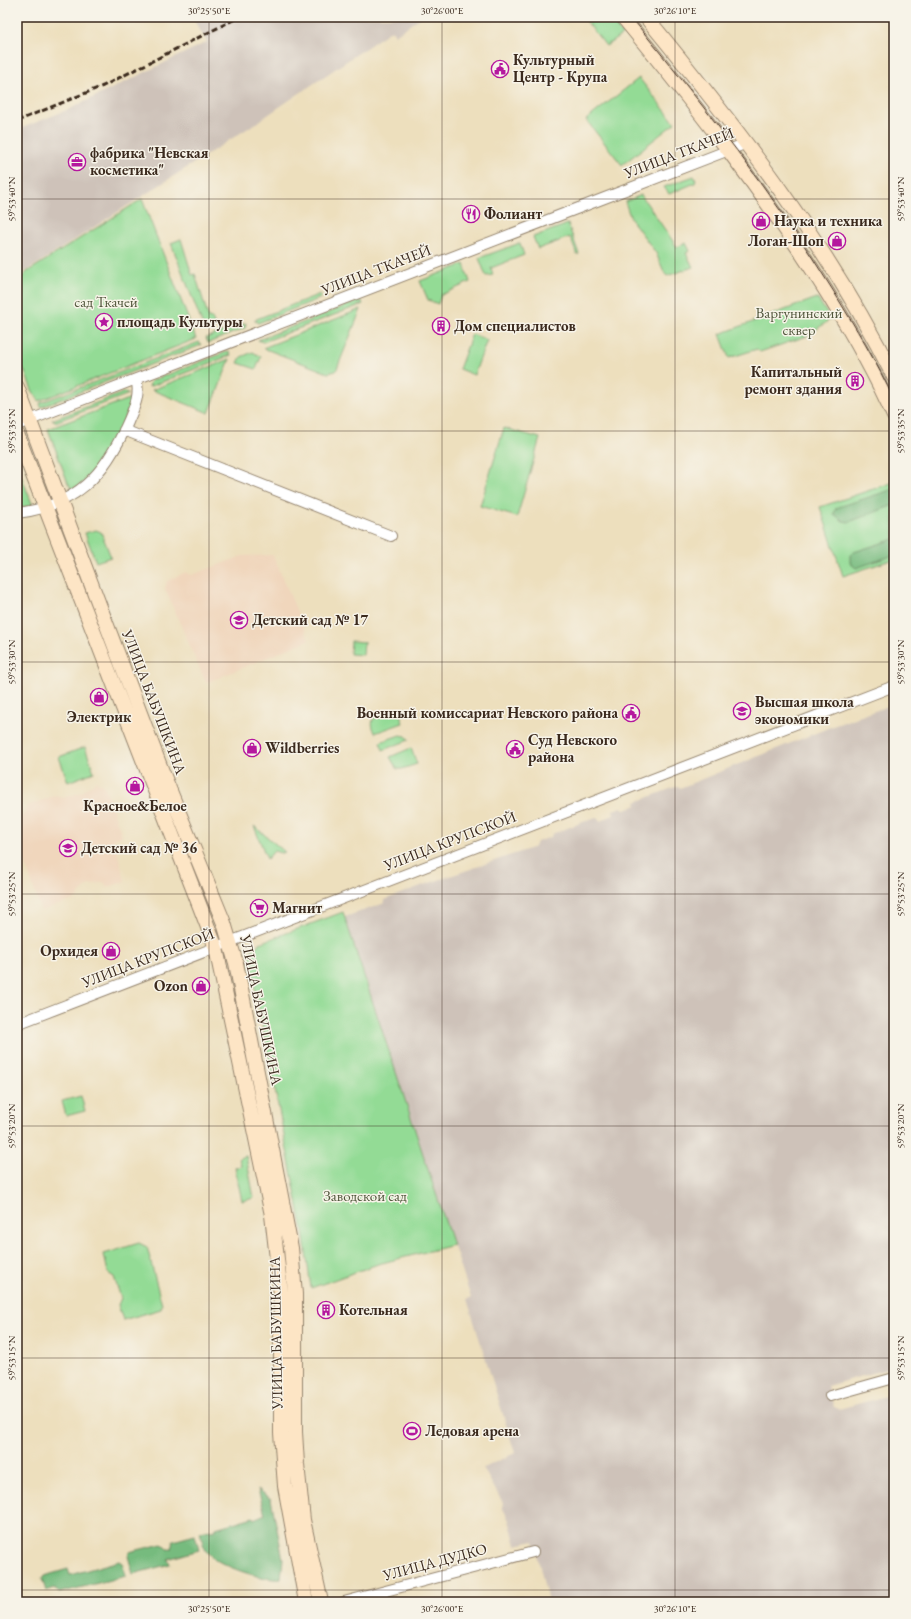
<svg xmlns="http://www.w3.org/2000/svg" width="911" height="1619" viewBox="0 0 911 1619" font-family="'EB Garamond',serif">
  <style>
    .built { fill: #f0d6bc }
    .industrial { fill: #cec2b9 }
    .green { fill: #93db95; stroke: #67825a }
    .forest { fill: #76bb7e; stroke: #58724e }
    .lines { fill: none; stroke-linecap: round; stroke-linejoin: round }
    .street-casing { stroke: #94846e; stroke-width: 12 }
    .secondary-casing { stroke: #94846e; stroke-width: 16 }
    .street { stroke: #fff; stroke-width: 10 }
    .secondary { stroke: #fde5c5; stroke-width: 14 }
    .tram { stroke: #3b2a1e; stroke-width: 1 }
    .rail { stroke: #3b2a1e; stroke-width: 3; stroke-dasharray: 6 3; stroke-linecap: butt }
    .ticks { fill: none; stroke: #3b2a1e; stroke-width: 1; stroke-opacity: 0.45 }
    .labels { text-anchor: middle; stroke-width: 3; stroke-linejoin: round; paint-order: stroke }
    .poi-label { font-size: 15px; font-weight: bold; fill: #3b2a1e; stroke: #f7f3e8; text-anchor: start }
    .street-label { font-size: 15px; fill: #3b2a1e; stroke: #f7f3e8 }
    .park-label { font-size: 15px; fill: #51563c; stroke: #f7f3e8 }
    .neatline { fill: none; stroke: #3b2a1e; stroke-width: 1.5 }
    .ticks-label { font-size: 10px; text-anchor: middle; fill: #3b2a1e }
  </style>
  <rect width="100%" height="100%" fill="#f7f3e8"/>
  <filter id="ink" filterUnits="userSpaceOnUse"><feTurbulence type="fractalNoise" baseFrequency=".025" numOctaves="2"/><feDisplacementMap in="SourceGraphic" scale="8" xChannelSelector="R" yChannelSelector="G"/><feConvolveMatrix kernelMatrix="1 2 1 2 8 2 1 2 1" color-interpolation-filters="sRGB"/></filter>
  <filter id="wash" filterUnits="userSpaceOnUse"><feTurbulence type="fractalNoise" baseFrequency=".012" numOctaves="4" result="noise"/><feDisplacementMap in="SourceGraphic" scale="16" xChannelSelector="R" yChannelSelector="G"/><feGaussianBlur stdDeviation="0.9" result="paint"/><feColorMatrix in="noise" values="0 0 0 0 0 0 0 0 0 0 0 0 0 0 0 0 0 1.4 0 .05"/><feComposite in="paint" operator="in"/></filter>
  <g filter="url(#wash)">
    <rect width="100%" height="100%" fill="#eddfbd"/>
    <path class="built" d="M273,555L309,640L206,683L165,589L167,581L186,572L192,575L242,556Z
      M96,781L105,787L122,836L114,839L125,881L107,888L104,882L89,885L81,892L76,899L41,911L17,838V829L27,806L56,795L63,798L82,792Z"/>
    <path class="industrial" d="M192,17H421L395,35L392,30L256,123L17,277V130L72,108L207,42Z
      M894,704V1367L827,1386L834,1407L839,1409L894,1394V1602H548L534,1541L516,1545L509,1520L502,1507L503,1503L483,1468L515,1453L467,1299L471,1298L345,917L385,903L384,900L421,886L535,847L537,842L551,837L552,834L596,817L600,821L609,817L614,815L613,810L622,807L624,810L637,805L636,802L678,786L680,788L833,726Z"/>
    <path class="green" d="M583,17H608L623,34L606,46Z
      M639,78L675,123L622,165L586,120Z
      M694,176L696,180L695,183L669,194L664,187Z
      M641,195L677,247L686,243L690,251L686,253L693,267L667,276L665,274L656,253L631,219L625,202Z
      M142,199L196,339L39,401L32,390L17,352V282L27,272Z
      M568,224L579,254L577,255L570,237L538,249L533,237Z
      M181,239L192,275L195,274L209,319L212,318L215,327L205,331L171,243Z
      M520,243L524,255L491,268L493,275L486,276L479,258Z
      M464,264L470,282L441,295L438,304L428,300L420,281Z
      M320,294L321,298L258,323L254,320Z
      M817,298L831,319L807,336L760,352L757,349L729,358L720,334Z
      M361,300L363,304L263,342L258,340Z
      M361,309L336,371L328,373L263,348Z
      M246,323L245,328L208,343L206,338Z
      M472,334L487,340L474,375L459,369Z
      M199,342L201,345L41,407L40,403Z
      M229,351L231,355L149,387L151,381Z
      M253,352L261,357L256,369L238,363L241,357Z
      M230,359L209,413L152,390Z
      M125,392L129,394L55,422L52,420Z
      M131,398C126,424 98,481 72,489L68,483L48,429Z
      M504,428L540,438L517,517L480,506Z
      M17,465L33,506L17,508Z
      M894,482V559L843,576L820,507Z
      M96,530L101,532L111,557L96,562L85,533Z
      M351,641L364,642L363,655L350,654Z
      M398,708L403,723L375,733C373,727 370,723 375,717Z
      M400,735L406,736L409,740L383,750L380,742Z
      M85,747L94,772L68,782L59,757Z
      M411,748L417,764L402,769H397L390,757Z
      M254,826L285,852L281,853L274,851L267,859Z
      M343,912L453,1245L378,1264L311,1288L303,1231L249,959L252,950L260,943Z
      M81,1096L85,1111L66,1116L62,1101Z
      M246,1156L254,1198L242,1201L235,1168L241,1166L239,1158Z
      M139,1243L147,1247L162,1305L161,1309L123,1320L118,1305L121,1298L114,1277L108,1273L104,1254Z"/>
    <path class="forest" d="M894,489V505L849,522L843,521L834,514L836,508Z
      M894,539V555L856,568L850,563V555L854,552Z
      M258,1489L271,1499L283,1559L281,1579C265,1581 218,1566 208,1553C203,1548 202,1539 200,1532L210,1530L211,1531L216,1530V1528L253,1517L254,1519L265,1514Z
      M195,1535L199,1550L168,1559L170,1564L133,1574L128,1556L129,1552L162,1544L167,1549H171L173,1541Z
      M119,1561L122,1563L126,1576L59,1593L55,1588L46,1591L42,1579L44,1576L68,1569L70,1575Z"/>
  </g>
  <g filter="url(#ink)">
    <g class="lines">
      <defs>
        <path id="street" d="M17,425L747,143
          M124,430L391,536
          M17,513C76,506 105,475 128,422C134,408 141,394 136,379
          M17,1024L894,686
          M830,1396L894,1378
          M344,1602L533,1552"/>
        <path id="secondary" d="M623,17C696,106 767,196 828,294C852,333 875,373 894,416
          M646,17C738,129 829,246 894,377
          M17,387L163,774L224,923L236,963L291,1248L295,1294V1432L297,1464L303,1520L321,1602
          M17,434L216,948L272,1215L281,1294V1433L285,1486L306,1602"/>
      </defs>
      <use href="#street" class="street-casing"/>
      <use href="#secondary" class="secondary-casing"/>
      <use href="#street" class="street"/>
      <use href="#secondary" class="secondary"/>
      <path class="tram" d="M631,17C703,105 774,194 834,292C855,327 877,362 894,400"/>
      <path class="rail" d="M17,121L103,86L239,17"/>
    </g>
  </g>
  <path class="ticks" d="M209,17V1602M442,17V1602M675,17V1602M17,199H894M17,431H894M17,662H894M17,894H894M17,1126H894M17,1358H894M17,1590H894"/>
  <defs>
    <symbol id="civic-ring" viewBox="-11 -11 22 22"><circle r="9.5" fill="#f7f3e8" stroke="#b5179e" stroke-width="1.5"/><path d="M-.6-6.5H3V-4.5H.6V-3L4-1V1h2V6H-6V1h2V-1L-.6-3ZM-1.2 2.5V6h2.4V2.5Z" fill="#b5179e"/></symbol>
    <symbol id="office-ring" viewBox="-11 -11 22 22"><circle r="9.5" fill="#f7f3e8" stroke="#b5179e" stroke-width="1.5"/><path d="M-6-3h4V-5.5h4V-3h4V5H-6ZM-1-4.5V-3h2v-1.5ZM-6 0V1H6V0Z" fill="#b5179e"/></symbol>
    <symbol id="restaurant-ring" viewBox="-11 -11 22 22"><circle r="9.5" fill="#f7f3e8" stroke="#b5179e" stroke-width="1.5"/><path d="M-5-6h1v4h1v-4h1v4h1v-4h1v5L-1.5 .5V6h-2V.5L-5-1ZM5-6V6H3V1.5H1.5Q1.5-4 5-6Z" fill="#b5179e"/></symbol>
    <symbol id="shop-ring" viewBox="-11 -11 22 22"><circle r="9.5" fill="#f7f3e8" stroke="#b5179e" stroke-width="1.5"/><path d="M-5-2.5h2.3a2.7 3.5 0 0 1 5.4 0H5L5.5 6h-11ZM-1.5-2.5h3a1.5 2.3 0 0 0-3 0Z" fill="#b5179e"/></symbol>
    <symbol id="sight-ring" viewBox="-11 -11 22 22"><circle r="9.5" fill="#f7f3e8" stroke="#b5179e" stroke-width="1.5"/><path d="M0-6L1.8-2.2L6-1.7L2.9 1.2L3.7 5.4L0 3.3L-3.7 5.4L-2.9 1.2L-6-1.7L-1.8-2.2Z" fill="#b5179e"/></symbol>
    <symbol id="building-ring" viewBox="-11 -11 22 22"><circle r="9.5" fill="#f7f3e8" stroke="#b5179e" stroke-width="1.5"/><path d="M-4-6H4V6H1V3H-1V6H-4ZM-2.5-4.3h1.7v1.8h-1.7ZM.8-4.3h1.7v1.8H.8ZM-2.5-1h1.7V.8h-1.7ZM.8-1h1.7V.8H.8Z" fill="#b5179e"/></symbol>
    <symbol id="school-ring" viewBox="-11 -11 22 22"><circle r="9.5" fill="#f7f3e8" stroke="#b5179e" stroke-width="1.5"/><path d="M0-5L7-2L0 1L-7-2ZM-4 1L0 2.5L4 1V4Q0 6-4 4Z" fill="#b5179e"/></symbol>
    <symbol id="university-ring" viewBox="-11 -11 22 22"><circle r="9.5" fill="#f7f3e8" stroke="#b5179e" stroke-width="1.5"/><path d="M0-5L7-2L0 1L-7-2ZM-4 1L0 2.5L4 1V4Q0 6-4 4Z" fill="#b5179e"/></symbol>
    <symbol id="supermarket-ring" viewBox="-11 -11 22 22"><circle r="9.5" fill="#f7f3e8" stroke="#b5179e" stroke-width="1.5"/><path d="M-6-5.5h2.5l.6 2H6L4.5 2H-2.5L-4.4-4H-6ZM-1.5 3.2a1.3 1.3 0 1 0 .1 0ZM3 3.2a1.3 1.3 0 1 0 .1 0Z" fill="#b5179e"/></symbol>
    <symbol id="stadium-ring" viewBox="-11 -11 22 22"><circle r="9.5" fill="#f7f3e8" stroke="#b5179e" stroke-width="1.5"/><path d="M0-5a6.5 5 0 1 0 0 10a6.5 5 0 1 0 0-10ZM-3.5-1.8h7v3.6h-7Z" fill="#b5179e"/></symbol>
  </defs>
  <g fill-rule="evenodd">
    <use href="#civic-ring" x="490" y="59" width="20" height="20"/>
    <use href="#office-ring" x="67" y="152" width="20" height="20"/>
    <use href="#restaurant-ring" x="461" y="204" width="20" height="20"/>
    <use href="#shop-ring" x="751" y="211" width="20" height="20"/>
    <use href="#shop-ring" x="827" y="231" width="20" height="20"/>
    <use href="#sight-ring" x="94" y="312" width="20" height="20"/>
    <use href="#building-ring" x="431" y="316" width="20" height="20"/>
    <use href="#building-ring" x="845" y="371" width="20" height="20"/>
    <use href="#school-ring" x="229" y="610" width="20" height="20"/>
    <use href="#shop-ring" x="89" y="687" width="20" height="20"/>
    <use href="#university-ring" x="732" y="701" width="20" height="20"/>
    <use href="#civic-ring" x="621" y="703" width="20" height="20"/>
    <use href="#shop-ring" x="242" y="738" width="20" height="20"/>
    <use href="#civic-ring" x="505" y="739" width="20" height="20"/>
    <use href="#shop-ring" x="125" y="776" width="20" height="20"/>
    <use href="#school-ring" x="58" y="838" width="20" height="20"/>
    <use href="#supermarket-ring" x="249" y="898" width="20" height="20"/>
    <use href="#shop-ring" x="101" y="941" width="20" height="20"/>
    <use href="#shop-ring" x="191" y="976" width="20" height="20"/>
    <use href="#building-ring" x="316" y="1300" width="20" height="20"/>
    <use href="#stadium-ring" x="402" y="1421" width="20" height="20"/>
  </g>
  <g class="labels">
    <g class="poi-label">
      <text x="513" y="65">Культурный<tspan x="513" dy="17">Центр - Крупа</tspan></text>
      <text x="90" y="158">фабрика "Невская<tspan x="90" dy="17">косметика"</tspan></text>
      <text x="484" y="219">Фолиант</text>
      <text x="774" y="226">Наука и техника</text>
      <text x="824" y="246" text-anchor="end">Логан-Шоп</text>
      <text x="117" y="327">площадь Культуры</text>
      <text x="454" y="331">Дом специалистов</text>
      <text x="842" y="377" text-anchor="end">Капитальный<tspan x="842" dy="17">ремонт здания</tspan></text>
      <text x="252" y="625">Детский сад № 17</text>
      <text x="755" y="707">Высшая школа<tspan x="755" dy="17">экономики</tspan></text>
      <text x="618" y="718" text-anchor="end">Военный комиссариат Невского района</text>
      <text x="99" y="722" text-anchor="middle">Электрик</text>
      <text x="528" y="745">Суд Невского<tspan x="528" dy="17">района</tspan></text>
      <text x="265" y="753">Wildberries</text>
      <text x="135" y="811" text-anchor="middle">Красное&amp;Белое</text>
      <text x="81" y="853">Детский сад № 36</text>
      <text x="272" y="913">Магнит</text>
      <text x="98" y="956" text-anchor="end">Орхидея</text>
      <text x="188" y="991" text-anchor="end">Ozon</text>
      <text x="339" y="1315">Котельная</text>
      <text x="425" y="1436">Ледовая арена</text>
    </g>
    <g class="street-label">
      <text transform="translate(679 153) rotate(-21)" y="5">УЛИЦА ТКАЧЕЙ</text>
      <text transform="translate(376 270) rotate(-21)" y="5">УЛИЦА ТКАЧЕЙ</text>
      <text transform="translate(154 702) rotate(69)" y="5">УЛИЦА БАБУШКИНА</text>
      <text transform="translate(450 841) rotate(-21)" y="5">УЛИЦА КРУПСКОЙ</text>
      <text transform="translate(148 958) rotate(-21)" y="5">УЛИЦА КРУПСКОЙ</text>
      <text transform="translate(261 1010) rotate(78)" y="5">УЛИЦА БАБУШКИНА</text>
      <text transform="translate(276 1333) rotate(-91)" y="5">УЛИЦА БАБУШКИНА</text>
      <text transform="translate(435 1562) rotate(-15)" y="5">УЛИЦА ДУДКО</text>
    </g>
    <g class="park-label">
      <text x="106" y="307">сад Ткачей</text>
      <text x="799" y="318">Варгунинский<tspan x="799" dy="17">сквер</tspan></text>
      <text x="365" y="1201">Заводской сад</text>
    </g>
  </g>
  <rect width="911" height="1619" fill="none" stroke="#f7f3e8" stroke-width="44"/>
  <rect x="22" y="22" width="867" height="1575" class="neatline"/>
  <g class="ticks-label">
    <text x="209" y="14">30°25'50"E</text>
    <text x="442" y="14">30°26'00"E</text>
    <text x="675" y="14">30°26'10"E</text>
    <text transform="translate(11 199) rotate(-90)" y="4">59°53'40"N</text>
    <text transform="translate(900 199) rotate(-90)" y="4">59°53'40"N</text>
    <text transform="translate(11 431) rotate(-90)" y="4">59°53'35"N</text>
    <text transform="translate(900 431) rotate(-90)" y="4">59°53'35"N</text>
    <text transform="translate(11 662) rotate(-90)" y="4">59°53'30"N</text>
    <text transform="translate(900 662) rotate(-90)" y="4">59°53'30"N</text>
    <text transform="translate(11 894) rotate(-90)" y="4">59°53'25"N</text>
    <text transform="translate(900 894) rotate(-90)" y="4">59°53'25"N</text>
    <text transform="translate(11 1126) rotate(-90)" y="4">59°53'20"N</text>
    <text transform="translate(900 1126) rotate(-90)" y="4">59°53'20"N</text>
    <text transform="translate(11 1358) rotate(-90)" y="4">59°53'15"N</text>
    <text transform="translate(900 1358) rotate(-90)" y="4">59°53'15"N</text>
    <text x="209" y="1612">30°25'50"E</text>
    <text x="442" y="1612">30°26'00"E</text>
    <text x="675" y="1612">30°26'10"E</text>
  </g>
</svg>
